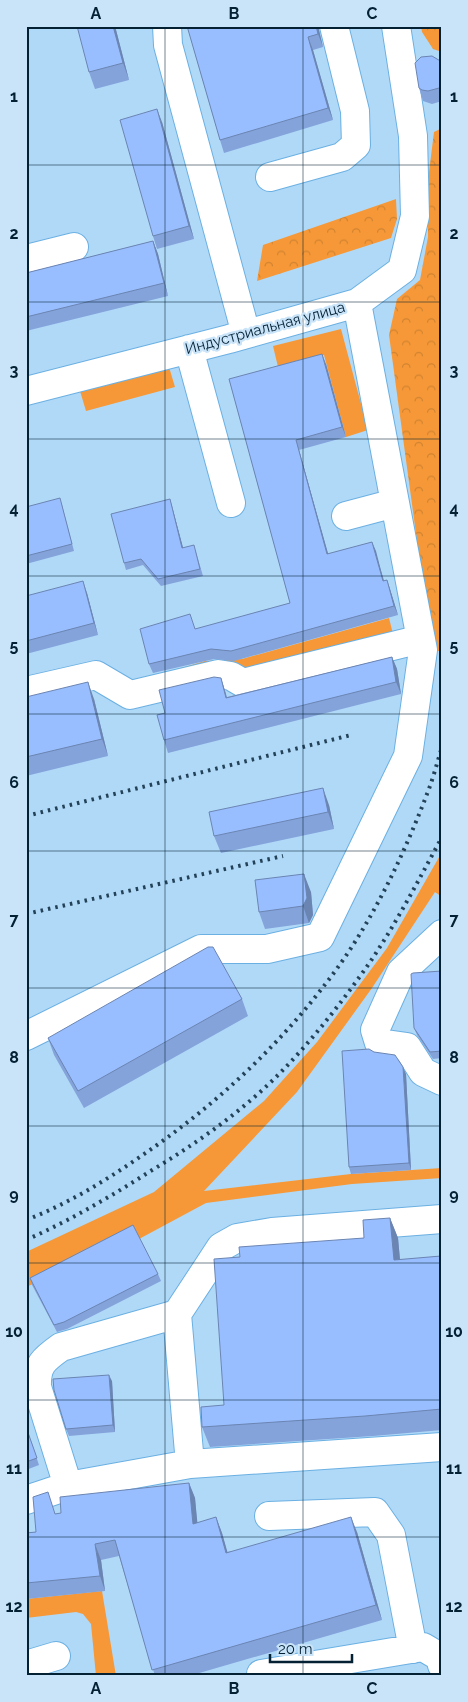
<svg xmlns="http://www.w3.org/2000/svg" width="468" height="1702" viewBox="0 0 468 1702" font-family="Raleway,sans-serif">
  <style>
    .green { fill: #f69837 }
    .forest { fill: url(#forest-crowns) }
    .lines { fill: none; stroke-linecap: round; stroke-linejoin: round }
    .minor-casing { stroke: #6bb0e2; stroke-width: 30 }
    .minor { stroke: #fff; stroke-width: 28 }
    .rail { stroke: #234258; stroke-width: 4; stroke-dasharray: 2.5 5; stroke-linecap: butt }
    .wall { fill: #84a3db }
    .shaded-wall { fill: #6b85b2 }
    .building { fill: #99beff; stroke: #6b85b2 }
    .grid { fill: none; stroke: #042134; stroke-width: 1; stroke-opacity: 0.55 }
    .labels { text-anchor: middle; stroke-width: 4.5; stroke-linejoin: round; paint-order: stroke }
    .street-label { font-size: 15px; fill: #042134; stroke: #c9e4f9 }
    .neatline { fill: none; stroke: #042134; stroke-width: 2 }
    .grid-label { font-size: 16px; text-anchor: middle; font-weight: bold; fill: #042134 }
  </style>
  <defs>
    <pattern id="forest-crowns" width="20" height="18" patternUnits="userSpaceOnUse" patternTransform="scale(1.25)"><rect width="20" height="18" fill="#f69837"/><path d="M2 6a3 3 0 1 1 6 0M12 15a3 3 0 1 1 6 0" fill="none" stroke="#d18331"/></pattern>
  </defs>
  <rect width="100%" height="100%" fill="#b0d9f8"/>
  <path class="green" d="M341,329L368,430L346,437L324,355L278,367L273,346Z
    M169,367L175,387L86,411L80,391Z
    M389,618L393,634L245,674L154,676L205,661L242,659Z
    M442,852V897L435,892L372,988L297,1092L204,1191L351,1174L442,1168V1178L352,1184L206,1203L139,1239L26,1287V1252L154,1192L264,1101L317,1042L387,948Z
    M102,1591L116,1676H96L91,1624L83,1614L76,1612L26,1618V1599Z"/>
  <path class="forest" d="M421,26H442V52L433,49L422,32Z
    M442,128V652L435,650L428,622L389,335L397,299L420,280L428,237V180L434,132Z
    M396,199L397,219L391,238L257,281L263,245Z"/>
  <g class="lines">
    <defs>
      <path id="minor" d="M167,26L168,45L246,334
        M270,177L342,157L356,145L355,111L334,26
        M26,259L74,247
        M189,349L231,503
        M26,391L229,339L357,303L402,270L415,216L413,136L396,26
        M346,516L395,503
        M26,691L96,675L130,695L218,674L231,676L243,683L421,639
        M442,934L401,972L375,1030L379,1043L407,1047L423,1072L442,1081
        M26,1036L201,949H267L320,937L408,756L423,650L357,303
        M442,1219L272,1232L237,1238L221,1247L177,1314L190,1464L442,1447
        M68,1486L37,1387C36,1365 44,1359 61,1347L177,1314
        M26,1500L68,1486L190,1464
        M269,1516L375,1512L391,1535L413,1649
        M26,1665L56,1656
        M261,1674L423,1647L440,1657L442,1665"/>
    </defs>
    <use href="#minor" class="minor-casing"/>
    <use href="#minor" class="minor"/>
    <path class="rail" d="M26,816L351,735
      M26,914L283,856
      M26,1220C73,1202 116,1174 157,1145C223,1098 282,1042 330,978C371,924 403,857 427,794C433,779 437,763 442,747
      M26,1240C69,1221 110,1197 149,1172C197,1143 243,1111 282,1071C313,1039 342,1002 368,965C396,924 418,881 442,837"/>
  </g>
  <path class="wall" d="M115,26L129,80L95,89L89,72Z
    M187,26H318L323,47L313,50L333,120L224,153L220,140Z
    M442,62V101L432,104L423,101L419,88Z
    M162,122L194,239L157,249L153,236Z
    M153,241L158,254L168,296L26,331V273Z
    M326,364L346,437L299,450L328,554L372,542L384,580H387L398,615L234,661L214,659L153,673L149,664L196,629L290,603L229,379Z
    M170,499L183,548L196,552L203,576L161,586L143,565L126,570L124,563Z
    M62,505L74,551L26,564V507Z
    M87,593L98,635L26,654V596Z
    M392,657L397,669L401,694L168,753L164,740L165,713L221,678L227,697Z
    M26,697L94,699L108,756L26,776Z
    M329,805L334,829L221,853L214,836Z
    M311,892L313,915L309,923L265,929L259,912Z
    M442,971V1058L433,1059L417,1035L414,1028Z
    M242,999L248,1016L84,1108L54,1055L48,1038Z
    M406,1074L411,1170L351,1174L349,1167Z
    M390,1218L398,1238L400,1260L441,1256L442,1239V1430L373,1436L210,1447L202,1427L224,1405L240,1257L364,1238Z
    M158,1274L161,1281L67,1329L57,1332L32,1285L30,1278Z
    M112,1381L115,1432L69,1436L66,1429Z
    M26,1426L39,1465L26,1470Z
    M189,1483L195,1498L197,1523L216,1517L222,1533L227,1552L357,1532L382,1620L189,1676H155L119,1556L101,1560L105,1591L26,1599V1533L36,1532Z"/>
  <path class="shaded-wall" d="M113,26H115L129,80L123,63Z
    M316,26H318L323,47L318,34Z
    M308,37L313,50L333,120L328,108Z
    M442,85V96L439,88Z
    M157,109L162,122L194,239L189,226Z
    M153,241L158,254L168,296L164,283Z
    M322,354L326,364L346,437L342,427Z
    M296,440L299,450L331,564L327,554Z
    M170,499L172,506L185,555L182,548Z
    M372,542L376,551L386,590L383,581Z
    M387,580L390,589L398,615L394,606Z
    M83,581L87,593L98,635L94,623Z
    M392,657L397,669L401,694L396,682Z
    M221,678L225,691L230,711L226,698Z
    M88,682L94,699L108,756L102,739Z
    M323,788L329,805L334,829L328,812Z
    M304,874L311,892L313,915L309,923L303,906Z
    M403,1067L406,1074L411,1170L409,1163Z
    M390,1218L398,1238L402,1281L394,1260Z
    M109,1375L112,1381L115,1432L113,1425Z
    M189,1483L195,1498L199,1539L193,1524Z
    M216,1517L222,1533L232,1568L226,1553Z
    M351,1517L357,1532L382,1620L376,1605Z
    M95,1544L101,1560L105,1591L100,1576Z"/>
  <path class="building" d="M77,26H113L123,63L89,72Z
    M187,26H316L318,34L308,37L328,108L220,140Z
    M432,56L442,62V85L439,88L428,91L422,90L419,88L415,63L421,57Z
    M157,109L189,226L153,236L120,120Z
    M153,241L164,283L26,317V273Z
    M322,354L342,427L296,440L327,554L372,542L383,581L387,580L394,606L231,651L211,649L149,664L140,629L190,614L195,629L290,603L229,379Z
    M60,498L72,544L26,556V507Z
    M170,499L182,548L194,545L200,569L158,579L141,559L124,563L111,514Z
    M83,581L94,623L26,641V596Z
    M392,657L396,682L164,740L157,715L165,713L159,690L214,677L221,678L226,698Z
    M88,682L102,739L26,757V697Z
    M323,788L328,812L214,836L209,812Z
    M304,874L307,898L303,906L259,912L255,880Z
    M208,947H213L242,999L78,1091L48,1038Z
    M442,971V1051L430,1052L414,1028L411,974L413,973Z
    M369,1049L374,1052L395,1055L403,1067L409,1163L349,1167L342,1051Z
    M390,1218L394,1260L441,1256L440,1239H442V1409L365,1416L202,1427L201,1407L224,1405L214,1259L240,1257L239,1247L364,1238L363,1220Z
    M133,1225L158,1274L64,1322L54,1325L30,1278Z
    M109,1375L113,1425L66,1429L54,1390L53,1379Z
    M26,1427L37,1458L26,1462Z
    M189,1483L193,1524L216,1517L226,1553L351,1517L376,1605L152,1670L115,1540L95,1544L100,1576L26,1583V1533L36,1532L33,1497L48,1492L55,1514L61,1513L60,1497Z"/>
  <path class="grid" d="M165,26V1676M303,26V1676M26,165H442M26,302H442M26,439H442M26,576H442M26,714H442M26,851H442M26,988H442M26,1126H442M26,1263H442M26,1400H442M26,1537H442"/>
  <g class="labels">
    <g class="street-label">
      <text transform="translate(265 328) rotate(-15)" y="5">Индустриальная улица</text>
    </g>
  </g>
  <rect width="468" height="1702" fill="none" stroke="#c9e4f9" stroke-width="55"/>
  <path d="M270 1654v8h82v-8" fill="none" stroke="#042134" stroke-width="2.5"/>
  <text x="278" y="1654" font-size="15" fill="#042134" stroke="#c9e4f9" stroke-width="4" paint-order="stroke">20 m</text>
  <rect x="28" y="28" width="412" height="1646" class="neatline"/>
  <g class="grid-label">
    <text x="96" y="19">A</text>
    <text x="234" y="19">B</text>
    <text x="372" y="19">C</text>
    <text x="14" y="102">1</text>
    <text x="454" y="102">1</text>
    <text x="14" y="239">2</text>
    <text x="454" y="239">2</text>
    <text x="14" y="376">3</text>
    <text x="454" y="376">3</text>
    <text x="14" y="514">4</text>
    <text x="454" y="514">4</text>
    <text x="14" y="651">5</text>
    <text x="454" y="651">5</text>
    <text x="14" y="788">6</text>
    <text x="454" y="788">6</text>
    <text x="14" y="925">7</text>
    <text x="454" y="925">7</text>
    <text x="14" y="1063">8</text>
    <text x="454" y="1063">8</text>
    <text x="14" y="1200">9</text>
    <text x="454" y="1200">9</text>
    <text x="14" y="1337">10</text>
    <text x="454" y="1337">10</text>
    <text x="14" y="1474">11</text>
    <text x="454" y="1474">11</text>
    <text x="14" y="1612">12</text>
    <text x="454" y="1612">12</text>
    <text x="96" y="1694">A</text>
    <text x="234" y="1694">B</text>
    <text x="372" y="1694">C</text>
  </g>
</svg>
